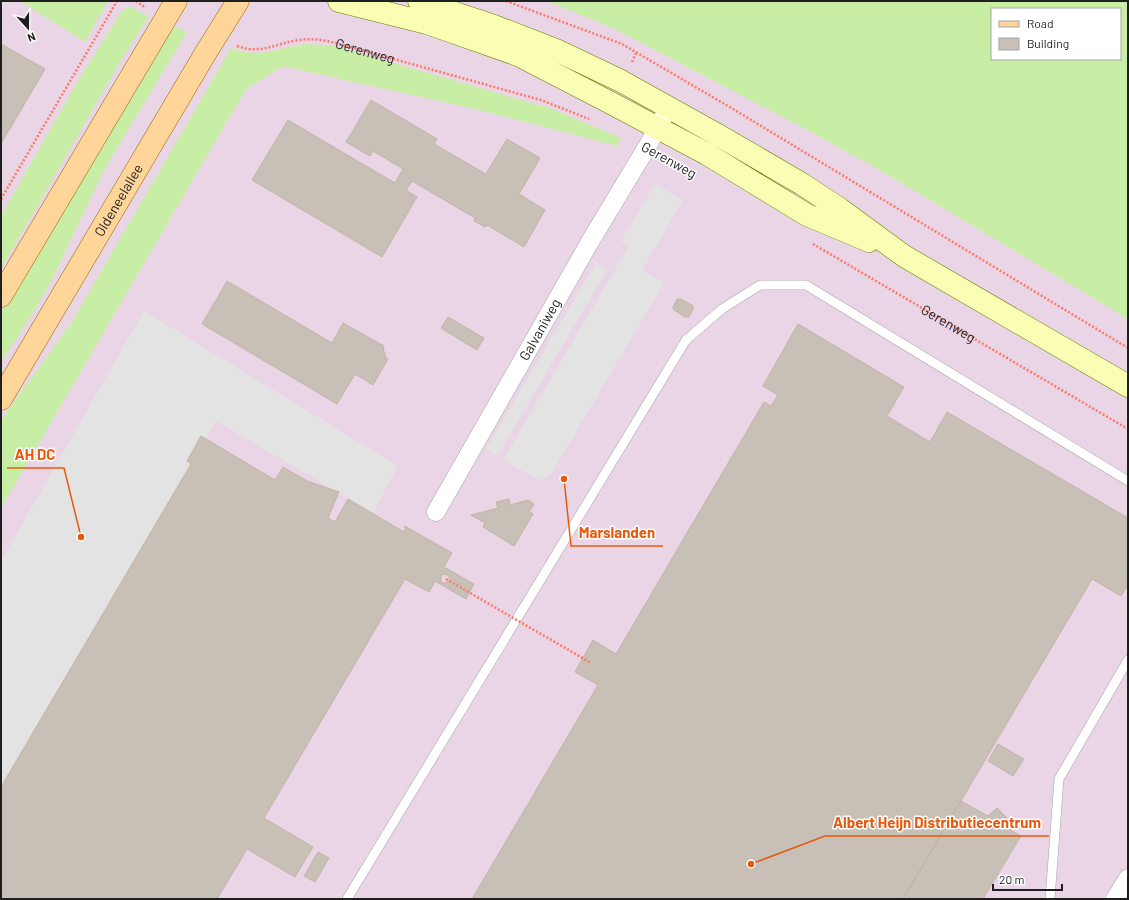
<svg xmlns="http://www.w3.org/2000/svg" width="1129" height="900" viewBox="0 0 1129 900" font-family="Barlow,sans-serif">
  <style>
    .industrial { fill: #ead5e6; fill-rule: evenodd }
    .grass { fill: #c8eea6; fill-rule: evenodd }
    .parking { fill: #e3e3e3 }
    .building { fill: #c8bfb7; stroke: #c3b3a5; fill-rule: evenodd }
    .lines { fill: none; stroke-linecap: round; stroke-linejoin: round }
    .lane-casing { stroke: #a6a6a6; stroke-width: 10 }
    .street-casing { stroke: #a6a6a6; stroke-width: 19 }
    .secondary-casing { stroke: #6c7b00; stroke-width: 23 }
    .primary-casing { stroke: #996900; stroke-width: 23 }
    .path { stroke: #ff7866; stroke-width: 2.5; stroke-dasharray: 2 2; stroke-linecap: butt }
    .lane { stroke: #fff; stroke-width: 9 }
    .street { stroke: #fff; stroke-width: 18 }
    .secondary { stroke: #f9feb4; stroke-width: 22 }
    .primary { stroke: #ffd59a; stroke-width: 22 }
    .path-bridge { stroke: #ff7866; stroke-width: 2.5; stroke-dasharray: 2 2; stroke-linecap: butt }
    .labels { text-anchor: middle; stroke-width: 3; stroke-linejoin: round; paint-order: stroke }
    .street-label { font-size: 14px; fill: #1f1f1f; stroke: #fff }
    .leader { fill: none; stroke: #e8590c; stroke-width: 1.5 }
    .callout-dot { fill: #e8590c; stroke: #fff; stroke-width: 1.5 }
    .callout-label { font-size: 15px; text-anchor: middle; font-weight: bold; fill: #e8590c; stroke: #fff; stroke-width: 3; stroke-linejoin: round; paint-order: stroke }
  </style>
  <rect width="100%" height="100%" fill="#f0ece4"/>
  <path class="industrial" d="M1,1H1128V899H1ZM992,9H1120V59H992Z"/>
  <path class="grass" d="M20,1H108L85,42Z
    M547,1H1128V319L888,175L815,134L615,29ZM992,9H1120V59H992Z
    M129,6L149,17L120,62L1,269V216L73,89L121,12Z
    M173,26L187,32L104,170L52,280L31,316L1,362V312Z
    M304,44L325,45L335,46L552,109L621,138L617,146L483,111L283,66L246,89L1,508V420L71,323L231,48C260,59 276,48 304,44Z"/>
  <path class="parking" d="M655,184L683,200L642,270L664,283L550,476L539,480L503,460L629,246L621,241Z
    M596,263L607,270L497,456L486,449Z
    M144,311L398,466L373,513L216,421L1,787V561Z"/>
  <path class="building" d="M1,44L45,69L1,144Z
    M371,100L437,139L434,144L486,174L507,139L540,158L519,194L545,210L524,247L487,225L485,227L474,221L475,218L412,181L406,190L417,197L382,257L252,180L288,120L395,183L403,169L373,151L370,156L346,142Z
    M227,281L332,343L343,323L384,346L383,348L386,358L388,359L373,385L355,374L337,404L202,324Z
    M677,299H681L693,306V309L689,317H685L674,310L673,307Z
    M448,317L484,338L477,350L441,328Z
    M798,324L904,387L887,416L930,442L947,412L1128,518V585L1121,596L1092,579L903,899H472L598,685L575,672L593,640L616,654L764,402L771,406L778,395L763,386Z
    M201,436L275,480L283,467L307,481L339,492L328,518L335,522L348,499L404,532L406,528L404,527L405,526L452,553L444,567L474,584L466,599L435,581L429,592L405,579L264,818L313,847L295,877L247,849L217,899H1V787L191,464L187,461ZM443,574L448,575L449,577V581L445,583H442L441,580V577Z
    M509,499L510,505L528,500L534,504L529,512L533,514L514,546L483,527L485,523L471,515L498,508L496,502Z
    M998,744L1024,759L1013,776L988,761Z
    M961,801L988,816L997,808L1007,818L1000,824L1021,836L983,899H903Z
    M318,852L329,858L315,882L304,876Z"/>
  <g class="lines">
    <defs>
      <path id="lane" d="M347,899L686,340L722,309L760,285H806L1128,481
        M1050,899L1059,779L1128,660"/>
      <g id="street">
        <path id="s3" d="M436,512L591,240L647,147L664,116"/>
        <path d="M1115,899L1128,878"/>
      </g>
      <path id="secondary" d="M339,1L427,23L518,55L609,102L707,154L807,215L869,241
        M419,1L494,26L556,50L621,81L718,135L802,184L840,209L904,256L1128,386"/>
      <g id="primary">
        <path d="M1,296L176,1"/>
        <path id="s4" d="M1,399L205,54L238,1"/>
      </g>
    </defs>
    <use href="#lane" class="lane-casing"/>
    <use href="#street" class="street-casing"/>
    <use href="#secondary" class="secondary-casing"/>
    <use href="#primary" class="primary-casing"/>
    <g class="path">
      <path d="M136,1L146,8"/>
      <path d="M506,1L622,44L733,109L1128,348"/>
      <path id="s1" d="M237,46C261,55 276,43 299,40C311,38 324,40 336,43L541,100L589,119"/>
      <path d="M632,62L636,53"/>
      <path d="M1,199L117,1"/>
      <path id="s2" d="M813,244L1128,429"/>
    </g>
    <use href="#lane" class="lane"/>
    <use href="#street" class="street"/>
    <use href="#secondary" class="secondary"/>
    <use href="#primary" class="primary"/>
    <path class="path-bridge" d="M446,579L591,663"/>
  </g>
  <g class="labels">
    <g class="street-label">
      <text dy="5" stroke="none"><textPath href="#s1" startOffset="131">Gerenweg</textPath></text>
      <text transform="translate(669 160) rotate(29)" y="5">Gerenweg</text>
      <text dy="5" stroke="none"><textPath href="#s4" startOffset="231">Oldeneelallee</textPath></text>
      <text dy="5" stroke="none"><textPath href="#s2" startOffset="157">Gerenweg</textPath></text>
      <text dy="5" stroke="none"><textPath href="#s3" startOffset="210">Galvaniweg</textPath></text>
    </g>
  </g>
  <path class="leader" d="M81 537L64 468H7M564 479L571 546H663M751 864L825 836H1049"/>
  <g class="callout-dot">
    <circle cx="81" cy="537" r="4"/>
    <circle cx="564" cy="479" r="4"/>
    <circle cx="751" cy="864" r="4"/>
  </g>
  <g class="callout-label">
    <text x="35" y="460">AH DC</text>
    <text x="617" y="538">Marslanden</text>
    <text x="937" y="828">Albert Heijn Distributiecentrum</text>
  </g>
  <rect width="1129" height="900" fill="none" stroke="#1f1f1f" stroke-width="4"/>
  <rect x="991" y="8" width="130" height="52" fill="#ffffff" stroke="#a5a5a5"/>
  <rect x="999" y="21" width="20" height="6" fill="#ffd59a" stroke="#a5a5a5"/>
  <text x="1027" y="28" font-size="12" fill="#1f1f1f">Road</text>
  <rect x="999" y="38" width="20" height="12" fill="#c8bfb7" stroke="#a5a5a5"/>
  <text x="1027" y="48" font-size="12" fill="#1f1f1f">Building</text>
  <g transform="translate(28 28) rotate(159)" stroke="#ffffff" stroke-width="3" paint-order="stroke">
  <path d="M0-3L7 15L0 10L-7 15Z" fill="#1f1f1f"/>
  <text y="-6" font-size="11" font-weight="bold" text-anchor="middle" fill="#1f1f1f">N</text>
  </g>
  <path d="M993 884v6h69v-6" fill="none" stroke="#1f1f1f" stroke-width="2"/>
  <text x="999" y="884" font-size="12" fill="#1f1f1f" stroke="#ffffff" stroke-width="3" paint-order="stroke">20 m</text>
</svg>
